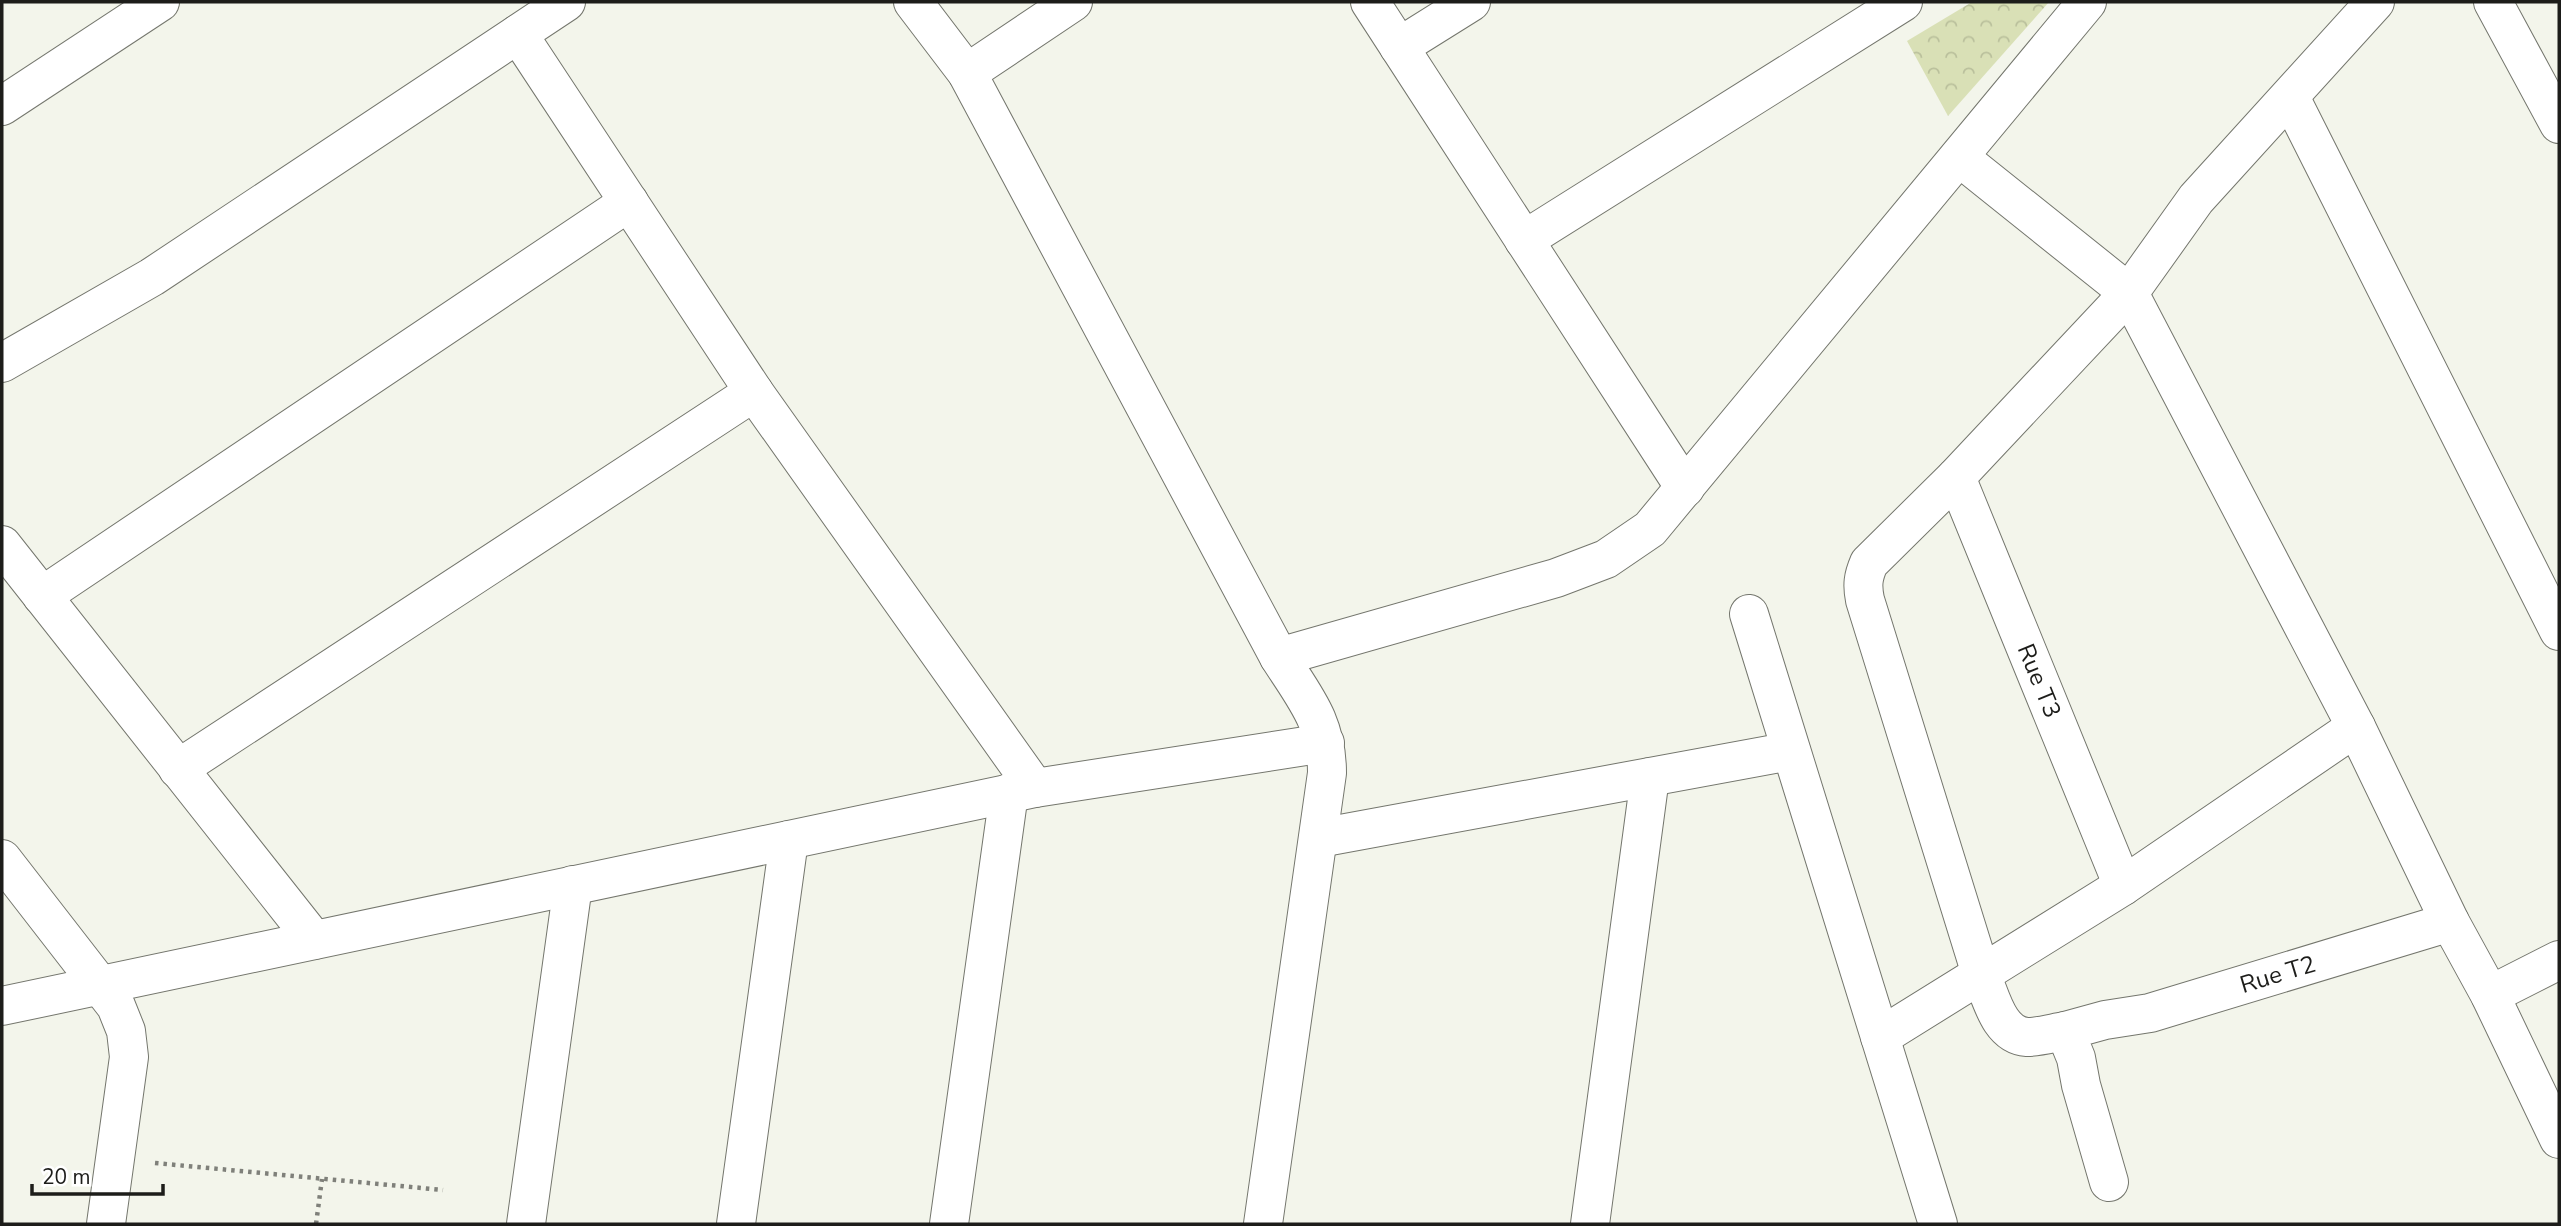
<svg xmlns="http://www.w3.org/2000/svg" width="2561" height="1226" viewBox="0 0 2561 1226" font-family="'Nunito Sans',sans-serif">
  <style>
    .park { fill: url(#park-crowns) }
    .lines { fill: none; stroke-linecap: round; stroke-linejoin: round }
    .street-casing { stroke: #74766d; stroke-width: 40 }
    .path { stroke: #7f807a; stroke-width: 4.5; stroke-dasharray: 3.5 5; stroke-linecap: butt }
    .street { stroke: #fff; stroke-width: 38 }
    .labels { text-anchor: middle; stroke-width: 6; stroke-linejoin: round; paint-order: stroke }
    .street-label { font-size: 24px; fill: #1d1d1a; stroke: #fff }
  </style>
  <defs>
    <pattern id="park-crowns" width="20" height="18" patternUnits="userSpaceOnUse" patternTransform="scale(1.75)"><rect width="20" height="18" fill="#d9e0b6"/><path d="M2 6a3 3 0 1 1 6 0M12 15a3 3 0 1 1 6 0" fill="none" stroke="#bac09c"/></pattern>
  </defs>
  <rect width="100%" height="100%" fill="#f3f5eb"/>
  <path class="park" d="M1972,2H2049L1948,116L1907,41Z"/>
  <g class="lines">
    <defs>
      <g id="street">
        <path d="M913,2L967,73L1279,657C1305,698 1327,722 1327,773L1263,1224"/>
        <path d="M1370,2L1685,488"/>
        <path d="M2493,2L2559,124"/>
        <path d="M518,34L754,392L1035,788"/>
        <path d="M1399,47L1471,2"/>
        <path d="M967,73L1073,2"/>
        <path d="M2290,97L2559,631"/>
        <path d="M2,106L160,2"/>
        <path d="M1959,157L2129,293L2356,727L2450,922L2490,995L2559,1139"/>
        <path d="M1524,240L1903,2"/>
        <path d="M2,363L152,277L566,2"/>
        <path id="s1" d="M1956,477L2123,886"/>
        <path d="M2,545L314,940"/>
        <path d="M42,596L629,202"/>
        <path d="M1749,614L1938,1224"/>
        <path d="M1279,657L1556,578L1606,559L1650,529L2087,2"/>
        <path d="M178,769L754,392"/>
        <path d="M1319,838L1791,751"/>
        <path d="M2,859L116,1006L126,1031L129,1057L106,1224"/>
        <path d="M2490,995L2559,960"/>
        <path d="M2,1006L1035,788L1325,743"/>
        <path d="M2065,1031C2053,1033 2039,1037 2027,1037C1998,1035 1991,996 1981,974L1865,600C1862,585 1863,577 1869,563L1956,477L2129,293L2196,199L2375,2"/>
        <path d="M1880,1037L2123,886L2356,727"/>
        <path id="s2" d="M2109,1182L2081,1085L2076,1058L2065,1031L2105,1020L2150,1013L2450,922"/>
        <path d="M526,1224L573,885"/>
        <path d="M736,1224L789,840"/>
        <path d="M949,1224L1009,793"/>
        <path d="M1590,1224L1650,777"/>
      </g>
    </defs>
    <use href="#street" class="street-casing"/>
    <path class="path" d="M155,1163L443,1190
      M316,1224L322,1179"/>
    <use href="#street" class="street"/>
  </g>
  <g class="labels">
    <g class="street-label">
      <text dy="8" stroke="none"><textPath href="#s1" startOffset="220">Rue T3</textPath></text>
      <text dy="8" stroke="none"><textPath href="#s2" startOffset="378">Rue T2</textPath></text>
    </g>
  </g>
  <rect width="2561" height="1226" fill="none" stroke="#1d1d1a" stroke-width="7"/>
  <path d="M32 1184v10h131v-10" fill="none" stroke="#1d1d1a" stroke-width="3.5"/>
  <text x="42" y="1184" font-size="21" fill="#1d1d1a" stroke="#ffffff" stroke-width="5" paint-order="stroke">20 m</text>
</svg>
